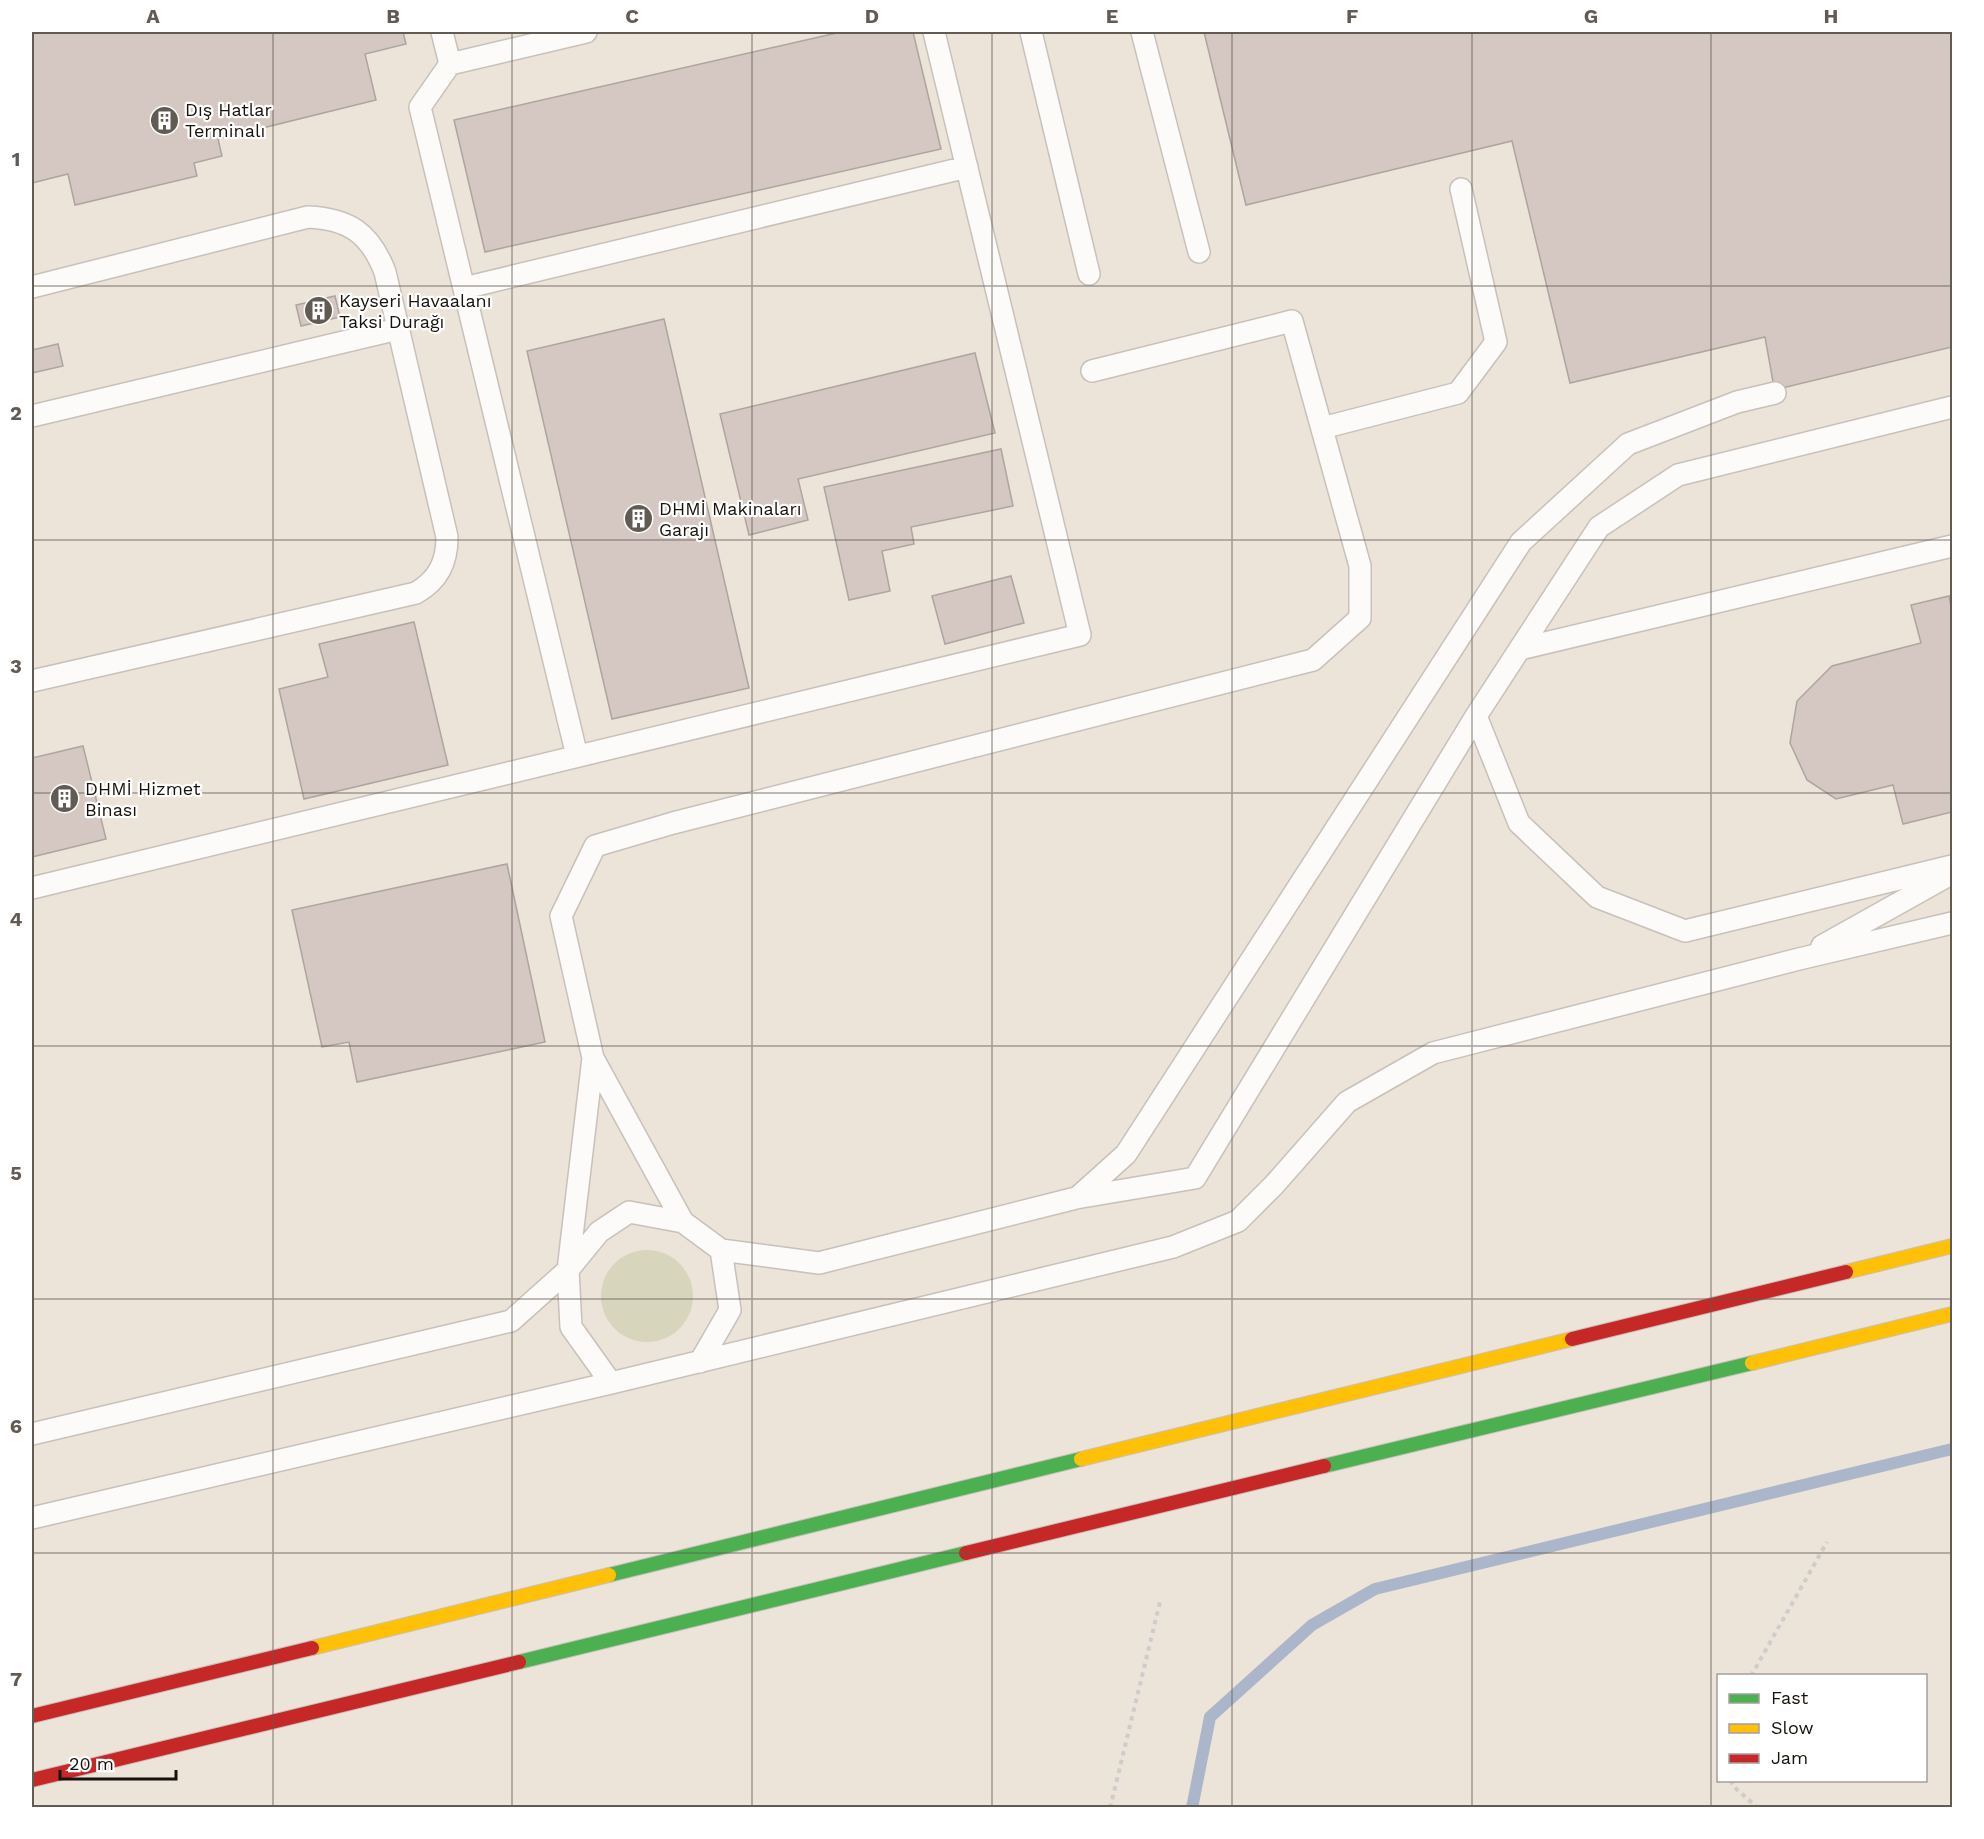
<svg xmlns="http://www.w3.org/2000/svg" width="1984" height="1839" font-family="'Work Sans',sans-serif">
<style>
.green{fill:#d7d5bc}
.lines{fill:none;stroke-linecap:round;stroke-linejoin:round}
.stream{stroke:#acb6ca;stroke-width:12}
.building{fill:#d5c8c2;stroke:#ada59f;stroke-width:1.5}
.lane-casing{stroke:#c8c1ba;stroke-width:24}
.fast-casing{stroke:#c8c1ba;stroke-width:16}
.slow-casing{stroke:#c8c1ba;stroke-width:16}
.jam-casing{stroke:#c8c1ba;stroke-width:16}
.path{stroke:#cfccc9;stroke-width:4;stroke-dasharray:4.5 4.5;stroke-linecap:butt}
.lane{stroke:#fcfbf9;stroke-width:21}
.fast{stroke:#4caf50;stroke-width:14}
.slow{stroke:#ffc107;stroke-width:14}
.jam{stroke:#c62828;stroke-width:14}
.grid{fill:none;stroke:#625b54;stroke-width:1.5;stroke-opacity:0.55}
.labels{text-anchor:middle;stroke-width:4.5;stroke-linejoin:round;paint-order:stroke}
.poi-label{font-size:18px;fill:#18120c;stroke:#fff;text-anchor:start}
.neatline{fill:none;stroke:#625b54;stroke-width:2}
.grid-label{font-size:20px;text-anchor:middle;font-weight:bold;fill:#625b54}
</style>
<rect width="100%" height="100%" fill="#ece3d9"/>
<path class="green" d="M601 1296a46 46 0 1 1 92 0a46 46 0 1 1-92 0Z"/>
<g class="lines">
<path class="stream" d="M 1192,1808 L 1210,1717 L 1312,1625 L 1375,1589 L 1952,1449"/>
</g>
<path class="building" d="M 32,32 L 403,32 L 406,44 L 365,54 L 376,100 L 218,139 L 222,156 L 194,163 L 197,176 L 75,205 L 68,174 L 32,183 Z
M 841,32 L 913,32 L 941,149 L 485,252 L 454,120 Z
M 1204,32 L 1952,32 L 1952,347 L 1778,389 L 1775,393 L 1765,337 L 1570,383 L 1512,141 L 1246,205 Z
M 335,296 L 340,317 L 301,326 L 296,305 Z
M 664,319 L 749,688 L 612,719 L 527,351 Z
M 58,344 L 63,366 L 32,373 L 32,350 Z
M 975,353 L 995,433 L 798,479 L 808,520 L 749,535 L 720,414 Z
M 1001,449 L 1013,506 L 911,527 L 914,544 L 882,551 L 890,591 L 849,600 L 824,487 Z
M 1011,576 L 1024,623 L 945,644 L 932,596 Z
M 1949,596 L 1952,611 L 1952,812 L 1903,824 L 1893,785 L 1836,799 L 1807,780 L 1790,743 L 1797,701 L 1832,666 L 1921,643 L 1911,605 Z
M 414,622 L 448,765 L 304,799 L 279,689 L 328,677 L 319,644 Z
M 83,746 L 106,839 L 32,857 L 32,758 Z
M 507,864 L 545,1042 L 357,1082 L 349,1042 L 322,1047 L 292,910 Z"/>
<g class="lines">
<defs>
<path id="lane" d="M 442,32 L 450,64 L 586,32
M 1031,32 L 1089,274
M 1142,32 L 1199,252
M 450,64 L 420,107 L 577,756
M 32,287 L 308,217 C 349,219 370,233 385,272 L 447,537 C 447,563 438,580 416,593 L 32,681
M 464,288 L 967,167
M 32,416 L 398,329
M 1322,428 L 1458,393 L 1496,342 L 1461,189
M 1520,649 L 1952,546
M 1476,716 L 1519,823 L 1597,897 L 1685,931 L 1952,866
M 32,888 L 1080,635 L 934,32
M 1822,946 L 1949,875
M 1077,1198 L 1126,1154 L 1521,542 L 1628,444 L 1737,402 L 1775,393
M 683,1222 L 593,1058 L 561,916 L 595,846 L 673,823 L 1313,660 L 1360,618 L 1360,566 L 1292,321 L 1092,371
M 721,1250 L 819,1263 L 1076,1198 L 1195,1178 L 1476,716 L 1599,527 L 1678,475 L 1952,407
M 611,1383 L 571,1327 L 568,1270 L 599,1232 L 629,1212 L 683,1222 L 721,1250 L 730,1310 L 700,1362
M 32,1434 L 511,1321 L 568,1270 L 593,1058
M 32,1518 L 611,1383 L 1173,1247 L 1238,1221 L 1274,1185 L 1347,1102 L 1433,1053 L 1799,959 L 1952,923"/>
<path id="fast" d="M 1324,1466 L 1752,1363
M 609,1575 L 1081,1459
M 519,1662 L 966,1553"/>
<path id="slow" d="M 1846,1272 L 1952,1246
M 1752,1363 L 1952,1314
M 1081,1459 L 1572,1339
M 312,1648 L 609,1575"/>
<path id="jam" d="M 1572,1339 L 1846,1272
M 966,1553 L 1324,1466
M 32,1716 L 312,1648
M 32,1780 L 519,1662"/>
</defs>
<use href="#lane" class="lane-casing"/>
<use href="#fast" class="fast-casing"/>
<use href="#slow" class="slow-casing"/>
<use href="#jam" class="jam-casing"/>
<path class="path" d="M 1751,1676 L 1827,1542
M 1731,1780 L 1733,1786 L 1758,1808
M 1110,1808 L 1160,1602"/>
<use href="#lane" class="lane"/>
<use href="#fast" class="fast"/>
<use href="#slow" class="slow"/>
<use href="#jam" class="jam"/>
</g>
<path class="grid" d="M 273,32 L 273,1808M 512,32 L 512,1808M 752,32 L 752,1808M 992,32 L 992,1808M 1232,32 L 1232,1808M 1472,32 L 1472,1808M 1711,32 L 1711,1808M 32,286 L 1952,286M 32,540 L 1952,540M 32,793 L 1952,793M 32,1046 L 1952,1046M 32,1299 L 1952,1299M 32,1553 L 1952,1553"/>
<defs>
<symbol id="building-disc" viewBox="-11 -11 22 22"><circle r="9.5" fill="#625b54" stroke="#fff"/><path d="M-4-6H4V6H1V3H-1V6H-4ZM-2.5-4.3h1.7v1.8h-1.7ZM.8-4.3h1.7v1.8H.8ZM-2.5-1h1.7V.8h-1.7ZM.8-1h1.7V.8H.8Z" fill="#fff"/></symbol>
</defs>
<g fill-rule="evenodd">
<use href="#building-disc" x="148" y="104" width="33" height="33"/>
<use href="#building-disc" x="302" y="294" width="33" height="33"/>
<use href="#building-disc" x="622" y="502" width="33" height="33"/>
<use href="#building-disc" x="48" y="782" width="33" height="33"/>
</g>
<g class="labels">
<g class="poi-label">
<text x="185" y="116">Dış Hatlar<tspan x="185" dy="21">Terminalı</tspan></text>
<text x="339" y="307">Kayseri Havaalanı<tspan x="339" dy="21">Taksi Durağı</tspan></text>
<text x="659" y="515">DHMİ Makinaları<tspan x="659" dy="21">Garajı</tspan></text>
<text x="85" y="795">DHMİ Hizmet<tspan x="85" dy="21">Binası</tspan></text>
</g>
</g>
<rect width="1984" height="1839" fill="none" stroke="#ffffff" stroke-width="66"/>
<rect x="1717" y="1674" width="210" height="108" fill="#ffffff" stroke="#a3a09e" stroke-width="1.5"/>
<rect x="1729" y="1694" width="30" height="9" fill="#4caf50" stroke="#a3a09e" stroke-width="1.5"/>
<text x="1771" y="1704" font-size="18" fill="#18120c">Fast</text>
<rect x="1729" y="1724" width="30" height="9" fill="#ffc107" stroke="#a3a09e" stroke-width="1.5"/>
<text x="1771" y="1734" font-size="18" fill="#18120c">Slow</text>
<rect x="1729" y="1754" width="30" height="9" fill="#c62828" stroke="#a3a09e" stroke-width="1.5"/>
<text x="1771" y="1764" font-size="18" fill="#18120c">Jam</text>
<path d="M60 1770v9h116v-9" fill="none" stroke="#18120c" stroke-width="3"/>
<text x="69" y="1770" font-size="18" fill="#18120c" stroke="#ffffff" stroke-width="4.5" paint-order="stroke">20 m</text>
<rect x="33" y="33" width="1918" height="1773" class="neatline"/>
<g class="grid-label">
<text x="153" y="23">A</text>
<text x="393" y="23">B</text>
<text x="632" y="23">C</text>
<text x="872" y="23">D</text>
<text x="1112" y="23">E</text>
<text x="1352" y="23">F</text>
<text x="1591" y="23">G</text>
<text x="1831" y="23">H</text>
<text x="16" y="166">1</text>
<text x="16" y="420">2</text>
<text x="16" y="673">3</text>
<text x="16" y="926">4</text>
<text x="16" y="1180">5</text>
<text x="16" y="1433">6</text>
<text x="16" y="1686">7</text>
</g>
</svg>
